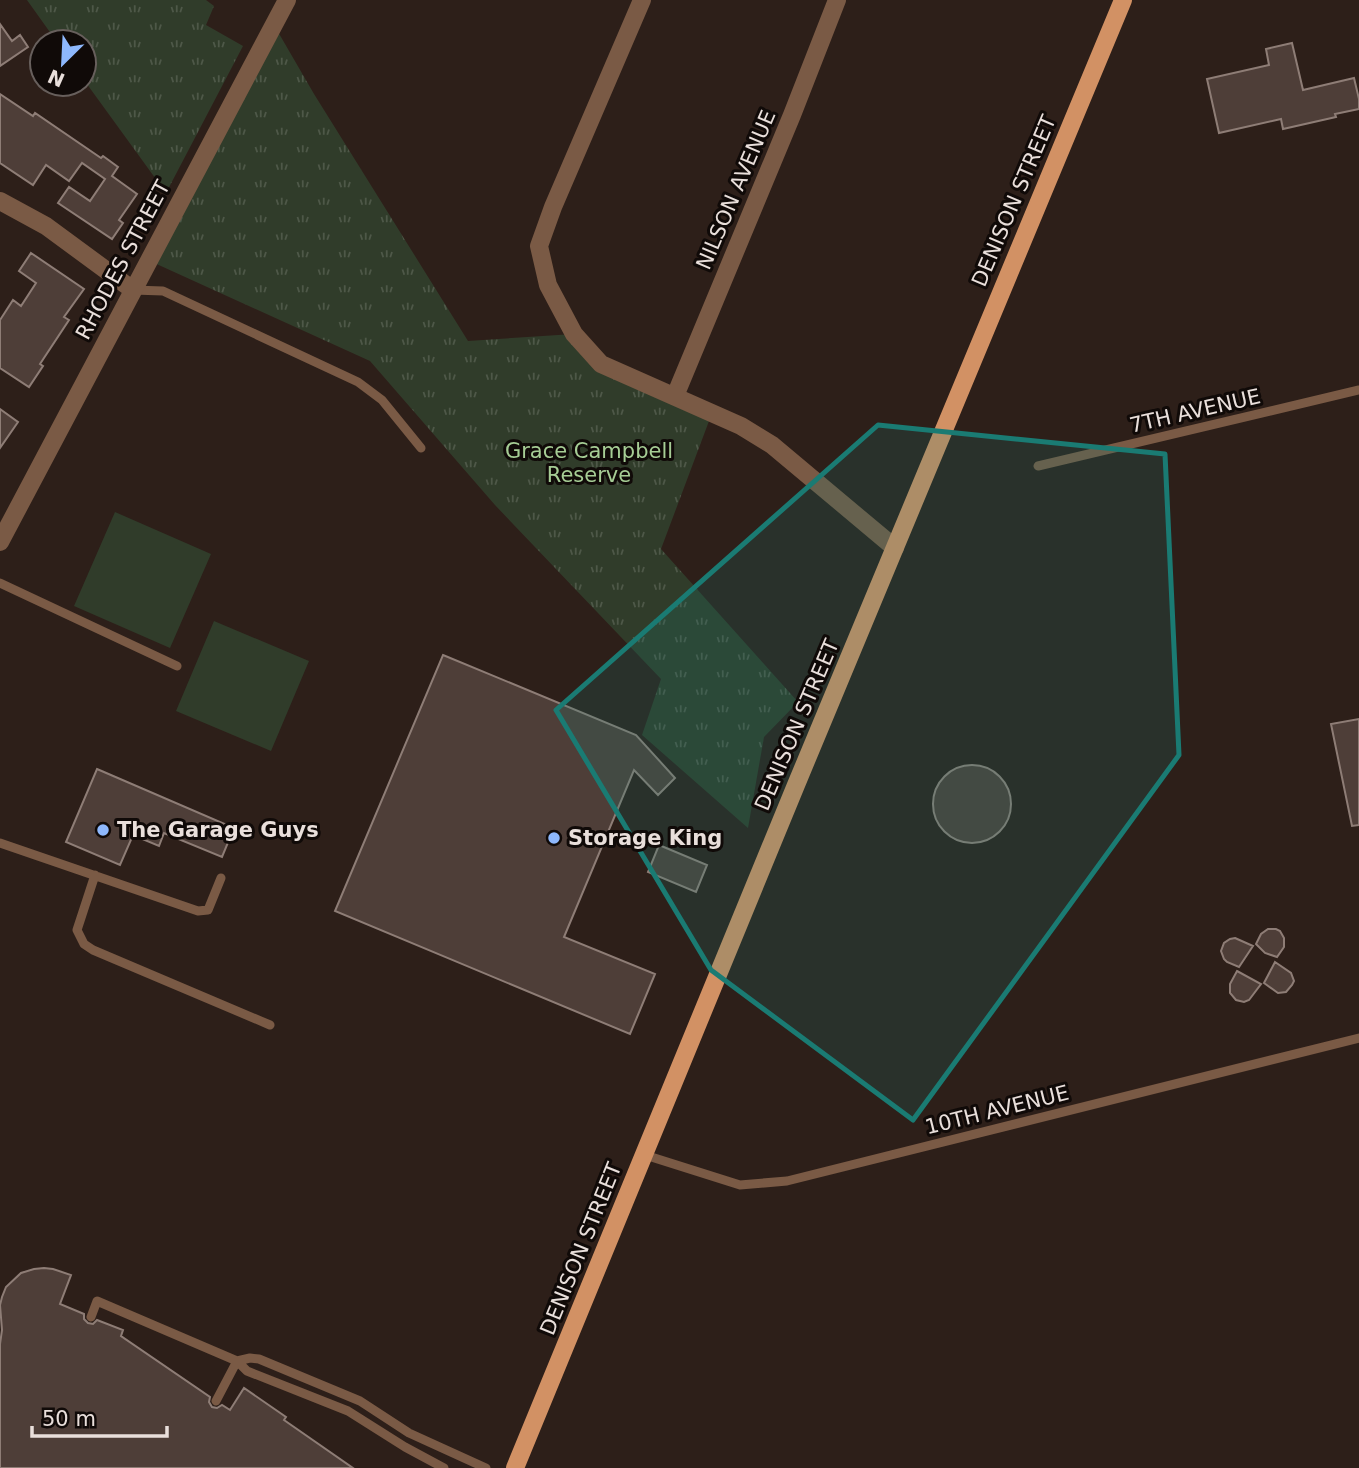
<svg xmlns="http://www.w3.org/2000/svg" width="1359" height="1468" font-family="'DejaVu Sans',sans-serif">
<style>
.green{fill:#303c2a}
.park{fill:url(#park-tufts)}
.building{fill:#4e3e38;stroke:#8e7d76;stroke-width:2}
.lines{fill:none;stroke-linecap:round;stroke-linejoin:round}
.service{stroke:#7a5a45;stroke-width:9}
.minor{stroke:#7a5a45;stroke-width:18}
.primary{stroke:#d29164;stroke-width:18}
.marked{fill:#1a7b73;fill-opacity:0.2;stroke:#1a7b73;stroke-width:5;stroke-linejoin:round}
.poi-dot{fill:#8eb8fd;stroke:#100a08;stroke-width:2.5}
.labels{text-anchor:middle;stroke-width:6;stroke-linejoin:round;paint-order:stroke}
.street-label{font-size:21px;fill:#e9dfdb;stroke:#100a08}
.park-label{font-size:21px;fill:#a6cd95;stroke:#100a08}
.poi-label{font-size:21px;font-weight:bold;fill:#e9dfdb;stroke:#100a08;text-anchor:start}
</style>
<defs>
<pattern id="park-tufts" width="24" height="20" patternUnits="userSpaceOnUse" patternTransform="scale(1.75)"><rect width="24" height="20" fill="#303c2a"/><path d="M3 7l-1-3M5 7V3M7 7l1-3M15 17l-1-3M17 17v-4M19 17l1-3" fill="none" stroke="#4e5848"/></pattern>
</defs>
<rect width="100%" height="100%" fill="#2d1f19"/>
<path class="green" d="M 115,512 L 211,554 L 170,648 L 74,606 Z
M 214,621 L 309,661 L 271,751 L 176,711 Z"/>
<path class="park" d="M 27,0 L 206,0 L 214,6 L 206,25 L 243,46 L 166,193 L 84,80 L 84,42 L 57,42 Z
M 274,25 L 314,94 L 468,341 L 574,334 L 601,364 L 712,413 L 661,549 L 798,702 L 764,737 L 748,828 L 642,735 L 661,679 L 495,505 L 370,361 L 150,261 Z"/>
<path class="building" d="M 0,24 L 12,41 L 20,35 L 28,47 L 0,66 Z
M 1292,43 L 1303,90 L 1354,78 L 1359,99 L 1359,109 L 1335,114 L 1336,117 L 1283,129 L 1281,119 L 1219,133 L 1207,79 L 1269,65 L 1266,49 Z
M 0,94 L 33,116 L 35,113 L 101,158 L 103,156 L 118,167 L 112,176 L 137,194 L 119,220 L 123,223 L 112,239 L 58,203 L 69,187 L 90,201 L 105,179 L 82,163 L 69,181 L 46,165 L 33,185 L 0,163 Z
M 31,253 L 84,289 L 64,317 L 69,320 L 40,364 L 43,366 L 29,387 L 0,368 L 0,320 L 13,300 L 21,306 L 36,283 L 19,271 Z
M 0,409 L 18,422 L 0,448 Z
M 443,655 L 636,735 L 675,778 L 658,795 L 634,770 L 564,937 L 655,974 L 630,1034 L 335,911 Z
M 1359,719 L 1359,825 L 1352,826 L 1331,724 Z
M933 804a39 39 0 1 1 78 0a39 39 0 1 1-78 0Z
M 97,769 L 234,828 L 222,857 L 164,833 L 159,846 L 133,835 L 120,865 L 66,842 Z
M 659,845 L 707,865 L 696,892 L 648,872 Z
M 1268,929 L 1276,929 L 1280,931 L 1284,938 L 1284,947 L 1277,957 L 1265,953 L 1256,944 L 1261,934 Z
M 1235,938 L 1253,946 L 1239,967 L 1227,962 L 1224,959 L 1221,951 L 1224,943 L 1230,939 Z
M 1275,962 L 1291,973 L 1294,981 L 1292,985 L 1286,992 L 1278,993 L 1264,983 Z
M 1237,971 L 1261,984 L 1249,1000 L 1244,1002 L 1236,1000 L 1230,993 L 1230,984 Z
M 44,1268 L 53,1269 L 71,1275 L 60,1304 L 84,1314 L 84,1319 L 88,1323 L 93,1324 L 97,1320 L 123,1330 L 121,1336 L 210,1397 L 209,1402 L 212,1407 L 217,1408 L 222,1405 L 230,1410 L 244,1388 L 286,1417 L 284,1420 L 353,1468 L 0,1468 L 0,1344 L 2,1330 L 0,1305 L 2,1297 L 6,1287 L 21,1273 L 34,1269 Z"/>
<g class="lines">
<path class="service" d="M 133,290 L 163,291 L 358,382 L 382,400 L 421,448
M 1038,466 L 1359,390
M 0,583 L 177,666
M 0,843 L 198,911 L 208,910 L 221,878
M 95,875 L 77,930 L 84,944 L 93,950 L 270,1025
M 645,1155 L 740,1185 L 787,1181 L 1359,1038
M 91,1317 L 97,1301 L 237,1361 L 247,1371 L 348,1411 L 405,1447 L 444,1468
M 216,1401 L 237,1361 L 250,1358 L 259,1359 L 360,1401 L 409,1433 L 486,1468"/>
<path class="minor" d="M 642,0 L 553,207 L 539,246 L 548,285 L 574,334 L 601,364 L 741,426 L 772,445 L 895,548
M 0,201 L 46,226 L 133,290
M 675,396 L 792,115 L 837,0
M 0,542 L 287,0"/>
<path class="primary" d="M 515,1468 L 796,785 L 1123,0"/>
</g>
<path class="marked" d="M 878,425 L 1165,454 L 1179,755 L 913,1120 L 711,970 L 556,710 Z"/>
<g class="poi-dot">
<circle cx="103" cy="830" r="7"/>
<circle cx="554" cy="838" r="7"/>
</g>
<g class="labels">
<g class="street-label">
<text transform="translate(736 190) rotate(-67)" y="7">NILSON AVENUE</text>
<text transform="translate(1014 201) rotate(-67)" y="7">DENISON STREET</text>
<text transform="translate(123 260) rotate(-62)" y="7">RHODES STREET</text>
<text transform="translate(1195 411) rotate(-13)" y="7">7TH AVENUE</text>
<text transform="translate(797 725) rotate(-67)" y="7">DENISON STREET</text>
<text transform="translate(997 1110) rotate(-14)" y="7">10TH AVENUE</text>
<text transform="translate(581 1249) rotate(-68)" y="7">DENISON STREET</text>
</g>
<g class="park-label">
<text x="589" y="458">Grace Campbell<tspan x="589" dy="24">Reserve</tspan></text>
</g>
<g class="poi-label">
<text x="117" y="837">The Garage Guys</text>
<text x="568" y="845">Storage King</text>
</g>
</g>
<g transform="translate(63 63) rotate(204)"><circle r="33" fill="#100a08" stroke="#675f5c" stroke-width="2"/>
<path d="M0-5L12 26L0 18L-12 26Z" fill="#8eb8fd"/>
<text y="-10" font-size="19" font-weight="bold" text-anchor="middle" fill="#e9dfdb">N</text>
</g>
<path d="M32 1426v10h135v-10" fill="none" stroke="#e9dfdb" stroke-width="3.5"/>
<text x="42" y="1426" font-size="21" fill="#e9dfdb" stroke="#100a08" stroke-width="5" paint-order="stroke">50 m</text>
</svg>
